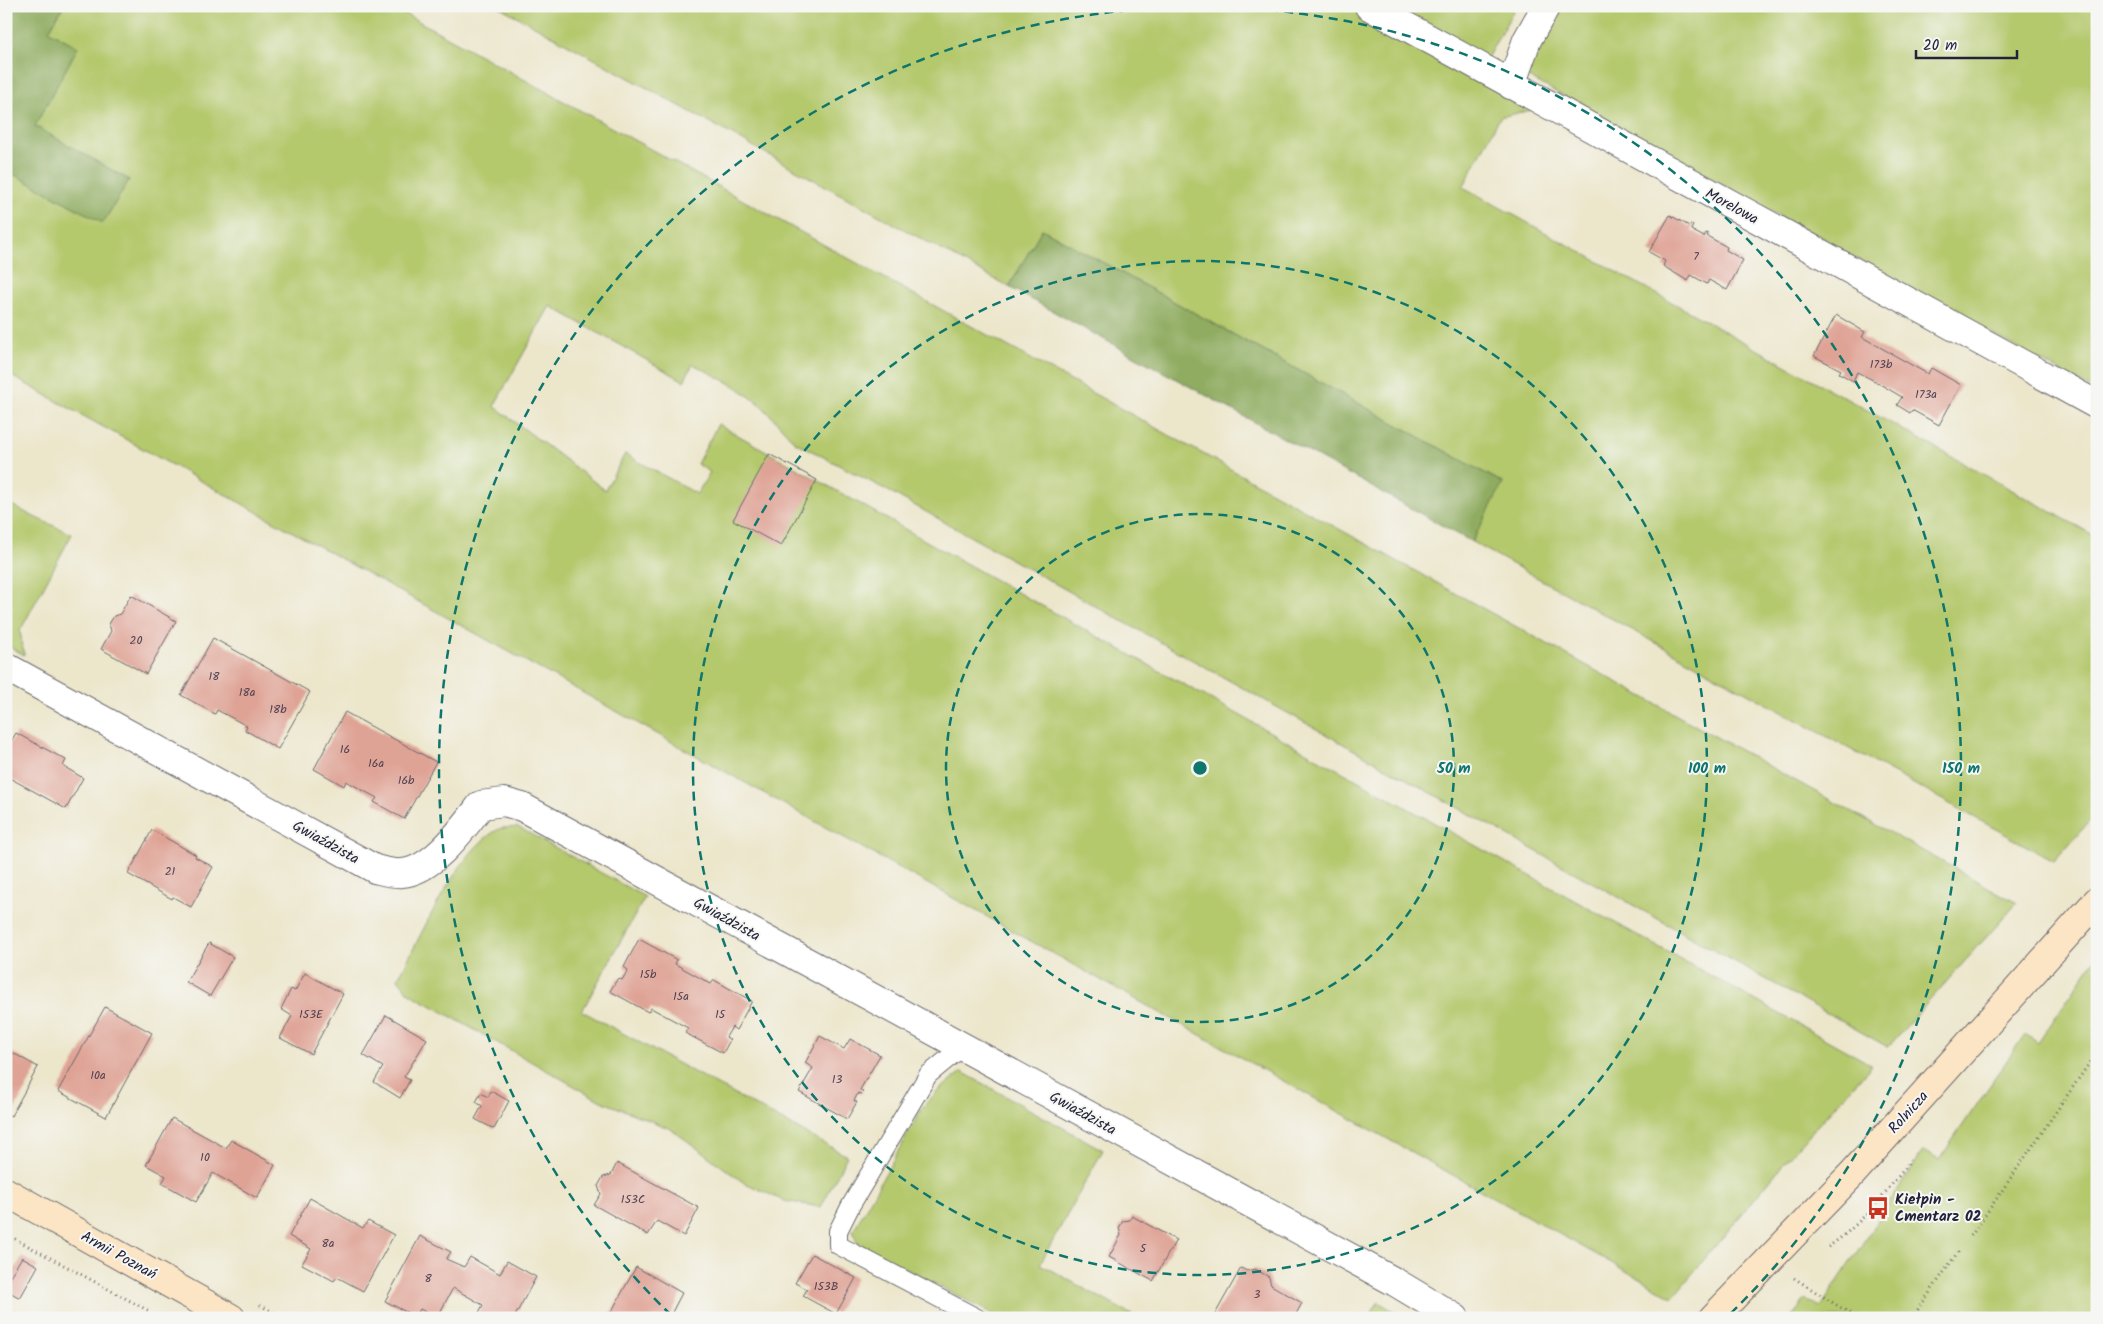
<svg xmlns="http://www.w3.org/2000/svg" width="2103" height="1324" font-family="Kalam,sans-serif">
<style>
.green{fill:#b4c86c;stroke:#6b7554}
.forest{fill:#8fac60;stroke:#58674e}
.building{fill:#dfa395}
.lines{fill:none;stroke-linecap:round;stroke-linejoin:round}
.lane-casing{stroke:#69676d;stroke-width:20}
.street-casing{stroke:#69676d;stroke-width:30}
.secondary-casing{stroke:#69676d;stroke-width:30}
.path{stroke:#69676d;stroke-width:3;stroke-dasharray:1 4;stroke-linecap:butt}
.lane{stroke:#fff;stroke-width:18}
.street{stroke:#fff;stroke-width:28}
.secondary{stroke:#fce5c4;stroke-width:28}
.ring{fill:none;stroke:#0f766e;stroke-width:2.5;stroke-dasharray:9 6}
.labels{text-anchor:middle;stroke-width:4;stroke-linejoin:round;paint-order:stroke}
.number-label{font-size:12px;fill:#514252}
.street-label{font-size:15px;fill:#22223b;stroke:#f6f6f2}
.poi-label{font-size:15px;font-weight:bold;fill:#22223b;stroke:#f6f6f2;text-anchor:start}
.centre{fill:#0f766e;stroke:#f6f6f2;stroke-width:2.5}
.ring-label{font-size:15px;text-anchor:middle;font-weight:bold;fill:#0f766e;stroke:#f6f6f2;stroke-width:4;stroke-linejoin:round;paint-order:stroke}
</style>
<rect width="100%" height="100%" fill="#f6f6f2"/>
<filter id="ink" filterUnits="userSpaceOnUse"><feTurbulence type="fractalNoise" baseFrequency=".02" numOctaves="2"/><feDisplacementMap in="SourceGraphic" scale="10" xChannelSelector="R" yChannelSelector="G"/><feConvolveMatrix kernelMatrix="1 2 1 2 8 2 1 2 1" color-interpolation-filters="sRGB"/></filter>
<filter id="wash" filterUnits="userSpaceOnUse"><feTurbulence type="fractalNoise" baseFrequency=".0096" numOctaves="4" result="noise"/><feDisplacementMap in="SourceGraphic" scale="20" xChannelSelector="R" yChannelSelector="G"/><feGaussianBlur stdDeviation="1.12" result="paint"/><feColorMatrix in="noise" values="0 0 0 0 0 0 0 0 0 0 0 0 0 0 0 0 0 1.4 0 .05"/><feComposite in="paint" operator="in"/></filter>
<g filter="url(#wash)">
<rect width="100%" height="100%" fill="#ece6cb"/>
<path class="green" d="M 63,6 L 391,6 L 2017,903 L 1888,1047 L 894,494 L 795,442 L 761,405 L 735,386 L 693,364 L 684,381 L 550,306 L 494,406 L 605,490 L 625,454 L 697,494 L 710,472 L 697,464 L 718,424 L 1015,591 L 1872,1065 L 1790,1156 L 1673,1297 L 6,373 L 6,170 L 103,223 L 129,180 L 34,126 L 77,47 L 49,31 Z
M 498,6 L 1354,6 L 1536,109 L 1500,117 L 1463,187 L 2097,537 L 2097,813 L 2054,861 L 1472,542 L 1503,483 L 1042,229 L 1009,287 Z
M 1389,6 L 1516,6 L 1486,60 Z
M 1561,6 L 2097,6 L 2097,392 L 1525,75 Z
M 6,502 L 34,517 L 72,534 L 20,631 L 24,655 L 6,645 Z
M 518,827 L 645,897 L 582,1011 L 847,1156 L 821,1207 L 784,1201 L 743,1182 L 671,1129 L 601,1101 L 409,993 L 398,979 C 420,938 458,849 499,829 C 504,827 513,828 518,827 Z
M 2097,956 L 2097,1318 L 1791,1318 L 1805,1300 L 1821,1307 L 1923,1151 L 1939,1160 L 2025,1034 L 2038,1043 Z
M 962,1072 L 1103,1150 L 1040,1264 L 1137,1318 L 1000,1318 L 857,1243 L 853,1231 L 924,1105 L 939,1090 Z
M 1378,1302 L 1406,1318 L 1369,1318 Z"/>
<path class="forest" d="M 6,6 L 63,6 L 49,31 L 78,47 L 35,126 L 129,180 L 103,223 L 6,170 Z
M 1042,229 L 1503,483 L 1472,542 L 1009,287 Z"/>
<g id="blocks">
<path class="building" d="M 1670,215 L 1689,226 L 1691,224 L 1693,225 L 1691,230 L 1704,237 L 1706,233 L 1708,234 L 1707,236 L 1727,247 L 1726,250 L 1743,260 L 1727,290 L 1709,280 L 1707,284 L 1691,275 L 1688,281 L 1663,266 L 1665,261 L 1649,252 Z
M 1836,315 L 1865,332 L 1862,337 L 1917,368 L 1928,374 L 1931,368 L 1961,385 L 1939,425 L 1912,410 L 1910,413 L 1897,405 L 1902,397 L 1871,379 L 1857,372 L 1853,381 L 1839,373 L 1841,370 L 1814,356 Z
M 769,454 L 817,480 L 781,546 L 733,520 Z
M 131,595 L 176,621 L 146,674 L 101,649 L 111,631 L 109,624 L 114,616 L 120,614 Z
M 213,638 L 310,692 L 278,749 L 245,730 L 247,726 L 217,710 L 215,714 L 181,695 Z
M 345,712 L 436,762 L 404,819 L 374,802 L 377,798 L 346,781 L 344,786 L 314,769 Z
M 16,733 L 66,760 L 63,766 L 83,778 L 66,809 L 6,776 L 6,750 Z
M 152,830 L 196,855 L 195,857 L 213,867 L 191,907 L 173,897 L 172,899 L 128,874 Z
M 639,939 L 677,960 L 675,964 L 711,984 L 714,980 L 752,1001 L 736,1030 L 732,1027 L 726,1037 L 730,1040 L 723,1053 L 685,1033 L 688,1028 L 651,1008 L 648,1012 L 610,991 L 618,978 L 622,980 L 628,970 L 624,967 Z
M 209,943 L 233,957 L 210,996 L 186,982 Z
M 305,973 L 343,994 L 311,1054 L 280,1038 L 292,1016 L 281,1009 L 291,989 L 295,991 Z
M 105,1007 L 152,1033 L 106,1117 L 58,1091 Z
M 386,1015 L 427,1039 L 404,1077 L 410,1080 L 400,1098 L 374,1082 L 383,1067 L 363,1055 Z
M 820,1036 L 844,1049 L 850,1039 L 880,1055 L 860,1090 L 863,1092 L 861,1094 L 858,1093 L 854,1101 L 857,1102 L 847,1119 L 799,1092 L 813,1068 L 805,1063 Z
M 6,1049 L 38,1067 L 11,1116 L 6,1113 Z
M 491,1091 L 509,1101 L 494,1129 L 475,1119 L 482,1106 L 476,1102 L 481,1093 L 488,1097 Z
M 172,1118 L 226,1148 L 231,1140 L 275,1165 L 257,1198 L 213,1173 L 196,1202 L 162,1183 L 166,1176 L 146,1165 Z
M 617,1163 L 699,1208 L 684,1236 L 657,1221 L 648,1235 L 594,1205 L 601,1194 L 598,1186 L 603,1177 L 611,1175 Z
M 310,1198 L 363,1228 L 368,1221 L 394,1235 L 363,1291 L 337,1277 L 334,1281 L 302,1264 L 311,1249 L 289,1236 Z
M 1132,1216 L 1176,1240 L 1153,1281 L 1109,1257 L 1121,1235 L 1119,1228 L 1123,1221 L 1130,1220 Z
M 420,1236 L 451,1252 L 446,1259 L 464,1267 L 470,1257 L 500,1274 L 507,1261 L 536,1277 L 514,1318 L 476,1318 L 483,1305 L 453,1288 L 437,1318 L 420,1309 L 416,1317 L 385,1301 Z
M 812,1254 L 856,1278 L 836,1314 L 803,1296 L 807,1289 L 795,1283 Z
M 22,1257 L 38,1266 L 20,1298 L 6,1290 L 6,1283 Z
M 636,1267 L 682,1293 L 669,1318 L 608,1318 Z
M 1241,1268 L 1247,1271 L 1255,1269 L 1269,1277 L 1271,1285 L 1302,1303 L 1294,1318 L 1213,1318 Z"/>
</g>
</g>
<g filter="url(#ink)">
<use href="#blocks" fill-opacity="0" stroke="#69676d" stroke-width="1"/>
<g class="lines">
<defs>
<path id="lane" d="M 962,1047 L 928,1075 L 851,1205 L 838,1231 L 838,1245 L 977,1318"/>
<path id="street" d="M 1369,6 L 2097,405
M 1511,85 L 1527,40 L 1546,6
M 6,667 L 375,869 C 384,871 393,874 402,873 C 433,871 463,828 481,805 L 504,802 L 522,807 L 1395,1282 L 1455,1318"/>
<path id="secondary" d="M 6,1192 L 231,1318
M 1713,1318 L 1852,1174 L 2097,901"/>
</defs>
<use href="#lane" class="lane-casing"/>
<use href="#street" class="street-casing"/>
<use href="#secondary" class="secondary-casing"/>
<path class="path" d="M 6,1234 L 149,1311
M 1971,1236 L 2097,1052
M 1828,1247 C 1862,1224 1881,1197 1907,1166 L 1910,1160
M 1794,1278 L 1857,1318
M 260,1305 L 283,1318
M 1912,1318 L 1960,1249"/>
<use href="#lane" class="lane"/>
<use href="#street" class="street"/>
<use href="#secondary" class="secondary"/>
</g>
</g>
<g class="ring">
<circle cx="1200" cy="768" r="254"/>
<circle cx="1200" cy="768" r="507"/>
<path d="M671 1315A761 761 0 1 1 1729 1315"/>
</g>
<defs>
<symbol id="bus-bare" viewBox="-9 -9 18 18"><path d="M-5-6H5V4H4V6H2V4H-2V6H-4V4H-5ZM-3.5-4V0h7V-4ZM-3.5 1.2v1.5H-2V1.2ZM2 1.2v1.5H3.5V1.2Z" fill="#c8321e" stroke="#f6f6f2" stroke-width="2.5" paint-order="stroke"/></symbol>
</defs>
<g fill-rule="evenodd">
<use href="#bus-bare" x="1862" y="1192" width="32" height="32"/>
</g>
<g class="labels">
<g class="number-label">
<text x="1696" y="260">7</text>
<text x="1881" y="368">173b</text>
<text x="1926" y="398">173a</text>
<text x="136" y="644">20</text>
<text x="214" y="680">18</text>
<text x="247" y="696">18a</text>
<text x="278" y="713">18b</text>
<text x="345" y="753">16</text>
<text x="376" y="767">16a</text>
<text x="406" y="784">16b</text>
<text x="170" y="875">21</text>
<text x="648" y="978">15b</text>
<text x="681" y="1000">15a</text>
<text x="311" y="1018">153E</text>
<text x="720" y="1018">15</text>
<text x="98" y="1079">10a</text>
<text x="837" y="1083">13</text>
<text x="205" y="1161">10</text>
<text x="633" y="1203">153C</text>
<text x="328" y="1247">8a</text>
<text x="1143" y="1252">5</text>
<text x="428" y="1282">8</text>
<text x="826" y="1290">153B</text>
<text x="1257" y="1298">3</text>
</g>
<g class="street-label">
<text transform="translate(1732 206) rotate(29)" y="5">Morelowa</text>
<text transform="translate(326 842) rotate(29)" y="5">Gwiaździsta</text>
<text transform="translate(727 919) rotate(29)" y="5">Gwiaździsta</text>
<text transform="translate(1908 1112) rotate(-48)" y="5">Rolnicza</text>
<text transform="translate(1083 1113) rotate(29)" y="5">Gwiaździsta</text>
<text transform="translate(119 1255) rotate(29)" y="5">Armii Poznań</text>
</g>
<g class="poi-label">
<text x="1895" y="1204">Kiełpin -<tspan x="1895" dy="17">Cmentarz 02</tspan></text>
</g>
</g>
<circle cx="1200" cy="768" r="8" class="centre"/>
<g class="ring-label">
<text x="1454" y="773">50 m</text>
<text x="1707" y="773">100 m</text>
<text x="1961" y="773">150 m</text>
</g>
<rect width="2103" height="1324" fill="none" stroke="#f6f6f2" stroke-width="25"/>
<path d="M1916 50v8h101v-8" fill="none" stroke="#22223b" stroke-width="2.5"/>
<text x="1923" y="50" font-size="15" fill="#22223b" stroke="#f6f6f2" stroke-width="4" paint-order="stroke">20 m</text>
</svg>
